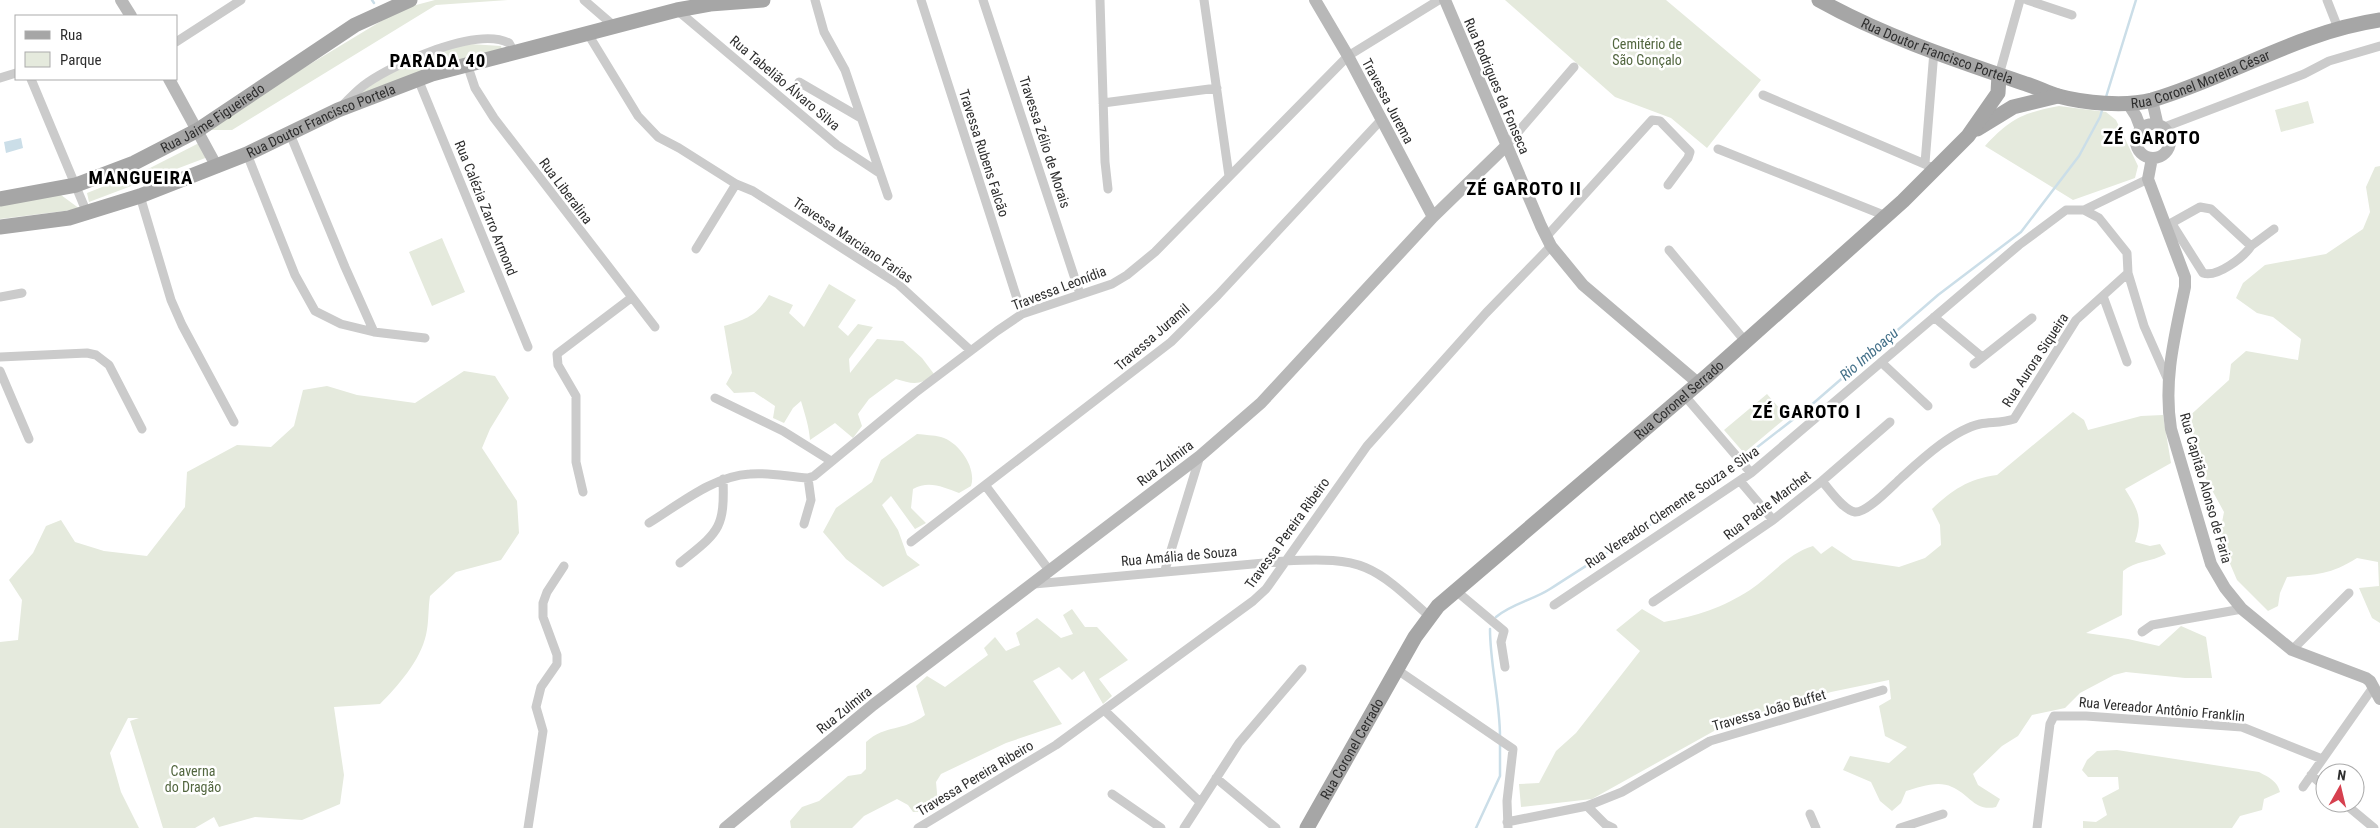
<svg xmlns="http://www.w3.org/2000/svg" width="2380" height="828" font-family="'Roboto Condensed',sans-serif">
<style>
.green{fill:#e5eadd}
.water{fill:#cbdee8}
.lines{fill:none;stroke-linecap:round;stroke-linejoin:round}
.stream{stroke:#cbdee8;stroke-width:2.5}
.street{stroke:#cbcbcb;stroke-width:9}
.secondary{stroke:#b8b8b8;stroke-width:12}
.primary{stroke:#a6a6a6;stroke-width:15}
.labels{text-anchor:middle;stroke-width:5;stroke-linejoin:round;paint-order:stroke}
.park-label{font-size:14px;fill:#52663f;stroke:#fff}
.street-label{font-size:14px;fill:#2e2e2e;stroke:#fff}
.water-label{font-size:15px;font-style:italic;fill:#437089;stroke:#fff}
.district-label{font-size:19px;font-weight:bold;letter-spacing:1px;fill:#000;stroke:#fff}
</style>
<rect width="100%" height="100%" fill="#fff"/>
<path class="green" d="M 435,0 L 508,0 L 436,5 L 232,130 L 208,130 L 302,69 L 401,9 Z
M 1505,0 L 1666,0 L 1761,80 L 1707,148 L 1671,118 L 1615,97 Z
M 470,44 L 501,46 L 502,49 L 353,101 C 383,69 428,53 470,44 Z
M 2308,101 L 2314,123 L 2281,132 L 2275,110 Z
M 2059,106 L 2106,112 L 2116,120 L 2138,166 L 2135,178 L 2073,200 L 1985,146 C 2010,119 2022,113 2059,106 Z
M 201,142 L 208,157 L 89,202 L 87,193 L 150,168 Z
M 2380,166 L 2380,623 L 2372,618 L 2359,588 L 2379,586 L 2378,562 L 2357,558 C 2330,575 2318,574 2287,577 L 2280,593 L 2278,606 L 2268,611 L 2237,580 L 2219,538 L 2224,512 L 2195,459 L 2185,420 L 2229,380 L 2231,364 L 2246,351 L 2298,360 L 2301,339 L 2273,317 L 2257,313 L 2236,298 L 2243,283 L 2265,265 L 2326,254 L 2363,229 L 2370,212 L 2366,187 L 2375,167 Z
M 61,195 L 80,209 L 0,219 L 0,201 Z
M 442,238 L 465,292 L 432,306 L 409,252 Z
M 829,284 L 856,300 L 838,327 L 848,336 L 858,324 L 873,327 L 849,359 L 850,373 L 877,339 L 903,341 L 922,358 L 934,374 C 921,386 912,384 896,379 L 869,399 L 858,414 L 862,426 L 853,438 L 835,423 L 810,440 C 809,426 805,415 801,401 L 793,408 L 784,423 L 773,418 L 775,406 L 754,392 L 734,393 L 726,384 L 732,373 L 724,326 C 747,319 756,316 769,295 L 793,305 L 789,313 L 804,327 Z
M 464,371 L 495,376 L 509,398 L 490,429 L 482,448 L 517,501 L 519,533 L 501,560 L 456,572 L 430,596 C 428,608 429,623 426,635 C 420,661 398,686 380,704 L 334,707 L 344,775 L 340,804 L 302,820 L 255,817 L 219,827 L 214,817 L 195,828 L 163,828 L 130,721 L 139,718 L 128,718 L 110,753 L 121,792 L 139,828 L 0,828 L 0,642 L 18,640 L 22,600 L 9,580 L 33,553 L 46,526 L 61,520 L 75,542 L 104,551 L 147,556 L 185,507 L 187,472 L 237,445 L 271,447 L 294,426 L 303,390 L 327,386 L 357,395 L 415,403 Z
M 1767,394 L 1787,417 L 1744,453 L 1724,430 Z
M 2073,412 L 2084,420 L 2088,430 L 2141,416 L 2163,415 L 2171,463 L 2125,489 C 2138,510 2143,518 2135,542 L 2150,546 L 2160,544 L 2166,554 C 2151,562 2135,561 2123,571 L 2122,615 L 2086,633 L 2128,639 L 2159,646 L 2181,626 L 2206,637 L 2212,678 L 2185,678 L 2126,672 L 2114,675 L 2080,693 L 2065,708 L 2032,715 L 2018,736 L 2002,746 L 1973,774 L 1978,785 L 2000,799 L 1996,807 C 1975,812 1969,794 1952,787 C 1938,780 1920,787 1906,791 L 1901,803 L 1892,811 L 1880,801 L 1871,782 L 1843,770 L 1850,756 L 1889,763 L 1907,747 L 1885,736 L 1879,706 L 1891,699 L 1889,680 L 1831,692 L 1723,726 L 1592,799 L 1521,807 L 1519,784 L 1539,783 L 1556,751 L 1576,733 L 1640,651 L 1616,630 L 1642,609 L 1664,622 C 1697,616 1722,608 1750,590 C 1772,575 1787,554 1813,546 L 1821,554 L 1832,546 L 1853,560 L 1899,567 L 1925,558 L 1941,545 L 1940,525 L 1932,509 C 1952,490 1968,479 1997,475 Z
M 917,434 C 925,435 933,435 941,437 C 959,442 977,468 971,486 L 959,493 C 943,487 929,480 913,489 L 911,508 L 926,523 L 915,529 L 891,496 L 882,505 L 898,530 L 907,555 L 920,565 L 883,587 L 846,559 L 823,532 L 836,508 L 872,482 L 881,460 Z
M 1072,609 L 1085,627 L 1097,627 L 1128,660 L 1099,679 L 1112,696 L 1103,704 L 1084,671 L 1072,680 L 1059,667 L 1033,681 L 1062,724 L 1006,743 L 941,774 L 936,782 L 938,804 L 931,812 L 913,812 L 908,805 L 897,799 L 864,816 L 852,828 L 791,828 L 790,821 L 802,807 L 819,801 L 848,776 L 861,774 L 866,769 L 866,742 C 886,724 903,732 925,715 L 916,686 L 927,676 L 945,687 L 988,655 L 984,648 L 995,637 L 1006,651 L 1020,645 L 1016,633 L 1037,618 L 1061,638 L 1073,634 L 1063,615 Z
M 2117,750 L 2259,772 C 2270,778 2277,781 2280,792 L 2264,799 L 2262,810 L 2240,816 L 2232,828 L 2083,828 L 2083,821 L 2096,822 L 2107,815 L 2102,798 L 2119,789 L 2118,777 L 2088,777 L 2082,770 L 2087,760 L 2097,751 Z"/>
<path class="water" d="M 21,138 L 23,148 L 6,153 L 4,142 Z"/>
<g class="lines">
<path class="stream" d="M 372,0 L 374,3
M 2106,97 L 2136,0
M 1742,459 L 1809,407 L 1938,295 L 2021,232 L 2079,156 L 2100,117 L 2103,107
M 1496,617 C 1511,604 1533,600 1550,589 C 1613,548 1679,509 1738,462
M 1490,629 C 1490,665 1500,700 1500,737
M 1476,828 L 1500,776 L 1500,742"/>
<path class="street" d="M 584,0 L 614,26
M 815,0 L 824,32 L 845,70 L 888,196
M 921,0 L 1022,314
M 983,0 L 1080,294
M 1100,0 L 1105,162 L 1108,189
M 1204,0 L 1229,176
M 2027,0 L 2072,15
M 2327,0 L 2338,28
M 677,10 L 837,145 L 878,172
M 588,34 L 638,116 L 658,137 L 679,148 L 736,184 L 753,191 L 898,284 L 970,350
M 176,42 L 241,0
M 467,64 L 475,88 L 494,118 L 655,327
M 1999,75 L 2020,0
M 0,78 L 16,73
M 31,79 L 87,213
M 418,79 L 528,347
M 799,82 L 861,118
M 1763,95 L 1934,168
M 1103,103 L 1217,88
M 344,104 C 351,97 358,89 367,83 C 394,64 477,26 509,43 L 514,52
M 2162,128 L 2304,74 L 2329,61 L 2380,46
M 290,134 L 345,267 L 374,332
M 1506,146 L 1574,67
M 1718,149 L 1886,216
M 247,154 L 295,275 L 315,311 L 341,324 L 374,332 L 425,338
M 1925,163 L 1934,51
M 140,196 L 171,300 L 182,325 L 234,422
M 2172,224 L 2203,273 C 2217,278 2244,257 2251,246
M 2166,226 L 2200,207 L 2211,209 L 2251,246 L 2274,229
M 1546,237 L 1652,120 L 1660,121 L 1690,152 L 1688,158 L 1668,185
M 696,249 L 736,184
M 1669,250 L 1745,341
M 2128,273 L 2144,326 L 2167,378
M 2103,296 L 2127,362
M 0,297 L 22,293
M 1934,317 L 1982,357
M 0,357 L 87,353 L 96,355 L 109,365 L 142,429
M 1881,362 L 1928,406
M 1974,364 L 2032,318
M 0,371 L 29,439
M 1684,395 L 1751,473
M 715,398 L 783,431 L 831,461
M 1740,481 L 1773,520
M 1822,481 C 1830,490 1843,510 1855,512 C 1867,513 1892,486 1901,478 C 1921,460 1953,430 1980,424 C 1992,422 2002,423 2014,419 L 2076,320 L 2128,273 L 2127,253 L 2099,218 L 2084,210
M 985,485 L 1049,570
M 583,492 L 576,462 L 576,396 L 558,365 L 557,354 L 631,298
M 649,523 C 680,504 713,476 750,474 C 770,472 788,477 808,478 L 814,476 L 915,393 L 997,331 L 1022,314 L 1112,284 L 1127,275 L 1155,252 L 1348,56 L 1439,0
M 804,524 L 811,500 L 808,478
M 911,542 L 1171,342 L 1218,295 L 1382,119
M 680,563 C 718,532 725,530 723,479
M 1165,570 L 1200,456
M 1034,584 L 1285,561 C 1364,557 1372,564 1429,616
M 1455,590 L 1504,631 L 1501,642 L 1505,667
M 1653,602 L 1773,520 L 1822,481 L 1890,422
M 1554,605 L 1751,473 L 2019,245 L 2066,210 L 2084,210 L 2148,179
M 2142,632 L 2152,625 L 2242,609
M 2292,650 L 2349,593
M 1396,669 L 1513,749 L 1507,801 L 1508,828
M 1104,710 L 1200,802
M 2311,775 L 2325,787
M 1216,778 L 1276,828
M 2303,787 L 2374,686
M 1112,794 L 1161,828
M 2344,803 L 2374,828
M 1587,806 L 1605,824 L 1613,828
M 1810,814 L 1816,828
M 1507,822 L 1587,806 L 1622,792 L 1710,741 L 1883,690
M 528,828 L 543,731 L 536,707 L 541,687 L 557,664 L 557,655 L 543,617 L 543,603 L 547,592 L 564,566
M 918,828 L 1056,745 L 1253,601 L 1266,589 L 1367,446 L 1486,313 L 1551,246
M 1184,828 L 1239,743 L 1302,669
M 1900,828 L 1943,814
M 2037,828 L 2050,724 L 2054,716 L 2086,716 L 2242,727 L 2322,759"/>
<path class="secondary" d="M 121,0 L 131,16
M 1315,0 L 1348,56 L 1433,217
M 1445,0 L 1541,226 L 1551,246 L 1583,285 L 1698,383
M 169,79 L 217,167
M 2152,100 L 2158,126
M 2129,105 L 2136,116 L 2141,129
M2136 141a17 17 0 1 1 34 0a17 17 0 1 1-34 0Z
M 2152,158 L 2148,179 L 2185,277 L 2185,287 C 2175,335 2163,380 2171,429 L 2211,564 L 2225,588 L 2242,609 L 2292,650 L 2366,678 L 2370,681 L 2380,699
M 725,828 L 873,705 L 1200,456 L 1261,403 L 1433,217 L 1506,146"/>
<g class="primary">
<path id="s1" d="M 1819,0 C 1883,36 1956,60 2026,84 C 2037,87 2047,93 2058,96 C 2084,103 2125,107 2152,100 C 2230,77 2298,32 2380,20"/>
<path d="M 1977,129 L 2013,107 L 2058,96"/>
<path id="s2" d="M 0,199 L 76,185 L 134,163 L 198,130 L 355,25 L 410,0"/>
<path id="s3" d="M 0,227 L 69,218 L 140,196 L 247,154 L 338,110 L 432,74 L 677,10 L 710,4 L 763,0"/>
<path id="s4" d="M 1307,828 L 1415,637 L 1438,606 L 1707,376 L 1903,201 L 1968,136 L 1998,93 L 1999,75"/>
</g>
</g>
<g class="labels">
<g class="park-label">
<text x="1647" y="49">Cemitério de<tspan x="1647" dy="16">São Gonçalo</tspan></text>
<text x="193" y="776">Caverna<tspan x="193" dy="16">do Dragão</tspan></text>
</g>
<g class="street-label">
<text dy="5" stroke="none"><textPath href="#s1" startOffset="129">Rua Doutor Francisco Portela</textPath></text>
<text dy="5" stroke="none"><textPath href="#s1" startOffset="405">Rua Coronel Moreira César</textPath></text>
<text transform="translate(785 83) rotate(40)" y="5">Rua Tabelião Álvaro Silva</text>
<text transform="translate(1497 86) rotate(67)" y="5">Rua Rodrigues da Fonseca</text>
<text transform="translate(1388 101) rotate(62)" y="5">Travessa Jurema</text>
<text dy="5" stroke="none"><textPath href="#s2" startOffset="230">Rua Jaime Figueiredo</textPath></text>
<text dy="5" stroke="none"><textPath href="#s3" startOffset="340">Rua Doutor Francisco Portela</textPath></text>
<text transform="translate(1045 142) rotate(72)" y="5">Travessa Zélio de Morais</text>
<text transform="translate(984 153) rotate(72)" y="5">Travessa Rubens Falcão</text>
<text transform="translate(566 191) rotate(53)" y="5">Rua Liberalina</text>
<text transform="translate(486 208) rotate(68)" y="5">Rua Calézia Zarro Armond</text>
<text transform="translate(853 240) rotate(34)" y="5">Travessa Marciano Farias</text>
<text transform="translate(1059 288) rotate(-21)" y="5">Travessa Leonídia</text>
<text transform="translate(1152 337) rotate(-41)" y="5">Travessa Juramil</text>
<text transform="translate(2035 360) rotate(-57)" y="5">Rua Aurora Siqueira</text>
<text dy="5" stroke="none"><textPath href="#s4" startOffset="575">Rua Coronel Serrado</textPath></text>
<text transform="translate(1165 463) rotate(-37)" y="5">Rua Zulmira</text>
<text transform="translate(2206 488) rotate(74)" y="5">Rua Capitão Alonso de Faria</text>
<text transform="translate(1767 505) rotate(-37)" y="5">Rua Padre Marchet</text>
<text transform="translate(1672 507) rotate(-34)" y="5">Rua Vereador Clemente Souza e Silva</text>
<text transform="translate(1287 533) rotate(-54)" y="5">Travessa Pereira Ribeiro</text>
<text transform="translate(1179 556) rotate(-5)" y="5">Rua Amália de Souza</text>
<text transform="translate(2162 709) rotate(5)" y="5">Rua Vereador Antônio Franklin</text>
<text transform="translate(844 710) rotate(-39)" y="5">Rua Zulmira</text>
<text transform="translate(1769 710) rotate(-16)" y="5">Travessa João Buffet</text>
<text dy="5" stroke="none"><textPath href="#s4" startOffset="91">Rua Coronel Cerrado</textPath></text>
<text transform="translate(975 778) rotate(-31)" y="5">Travessa Pereira Ribeiro</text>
</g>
<g class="water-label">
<text transform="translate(1869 354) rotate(-41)" y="5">Rio Imboaçu</text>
</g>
<g class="district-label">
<text x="438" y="67">PARADA 40</text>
<text x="2152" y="144">ZÉ GAROTO</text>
<text x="141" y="184">MANGUEIRA</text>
<text x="1524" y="195">ZÉ GAROTO II</text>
<text x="1807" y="418">ZÉ GAROTO I</text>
</g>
</g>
<rect x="15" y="15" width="162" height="65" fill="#ffffff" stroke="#ababab"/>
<rect x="25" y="31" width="25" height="8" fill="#a6a6a6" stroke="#ababab"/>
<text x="60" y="40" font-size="15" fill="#2e2e2e">Rua</text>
<rect x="25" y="52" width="25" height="15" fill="#e5eadd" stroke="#ababab"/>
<text x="60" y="65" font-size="15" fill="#2e2e2e">Parque</text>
<g transform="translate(2340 788) rotate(8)"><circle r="24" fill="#ffffff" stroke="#ababab"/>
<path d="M0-4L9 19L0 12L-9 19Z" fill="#d6404f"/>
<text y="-8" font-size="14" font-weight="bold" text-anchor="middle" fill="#2e2e2e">N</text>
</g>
</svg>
